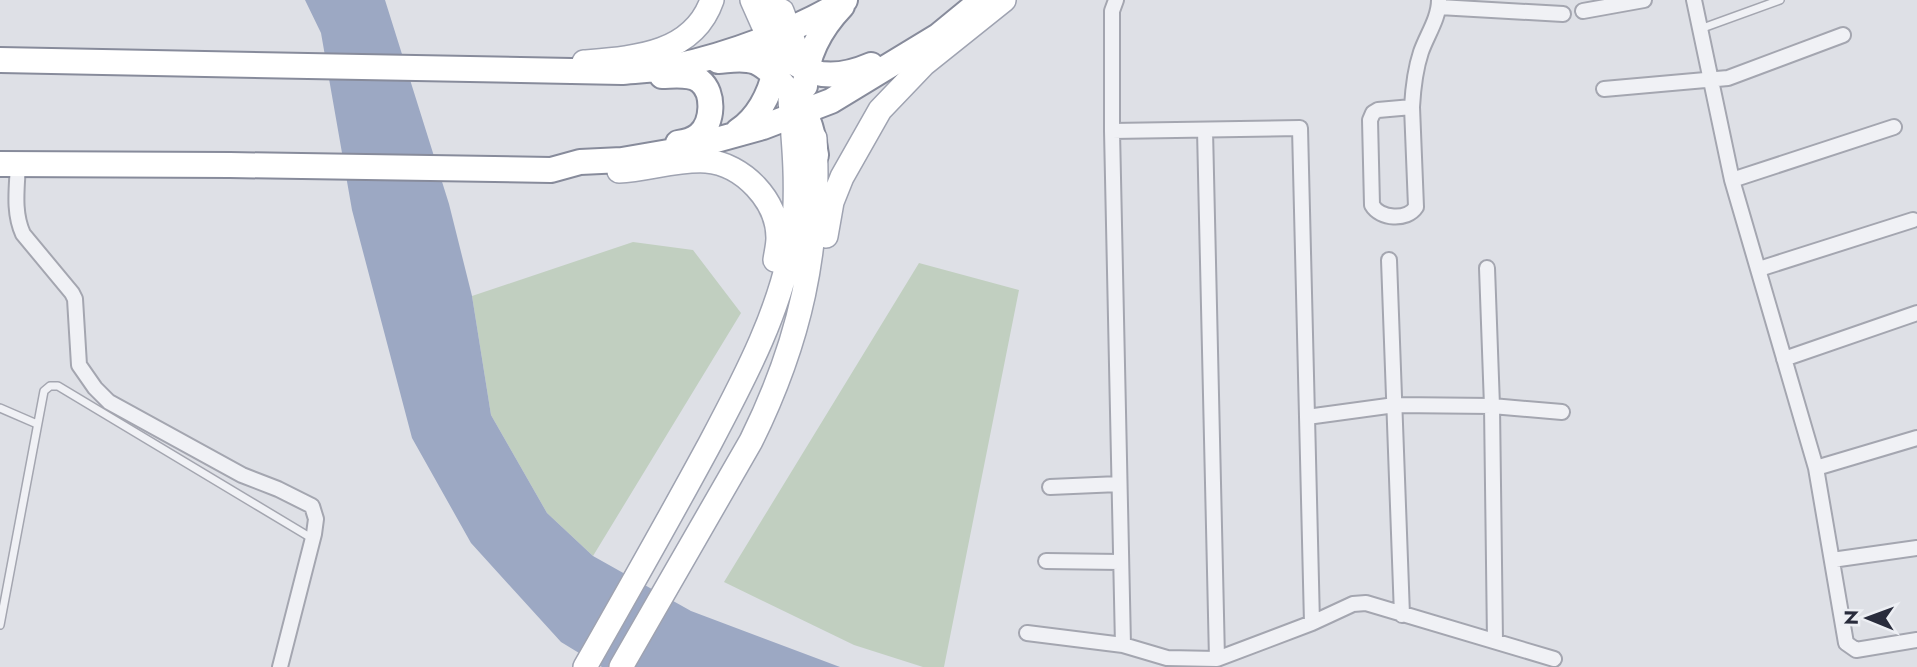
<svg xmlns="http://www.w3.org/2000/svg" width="1917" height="667" font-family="Jost,sans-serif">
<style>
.green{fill:#c1cfc0}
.water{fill:#9ca8c3}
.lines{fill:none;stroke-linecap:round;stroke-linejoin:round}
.service-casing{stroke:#a4a6b0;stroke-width:10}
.minor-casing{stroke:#a4a6b0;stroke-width:18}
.primary-casing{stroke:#9fa3b1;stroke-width:26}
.trunk-casing{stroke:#878b9b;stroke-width:28}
.service{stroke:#f0f1f5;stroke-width:7}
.minor{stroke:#f0f1f5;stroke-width:14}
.primary{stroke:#fff;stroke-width:23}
.trunk{stroke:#fff;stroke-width:24}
</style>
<rect width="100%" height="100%" fill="#dee0e6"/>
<path class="green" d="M 633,242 L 693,250 L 741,313 L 593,556 L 547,513 L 491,415 L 472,296 Z
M 919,263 L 1019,290 L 944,667 L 923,667 L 854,645 L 724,582 Z"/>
<path class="water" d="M 305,0 L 385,0 L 449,204 L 472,296 L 491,415 L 547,513 L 593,556 L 691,611 L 840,667 L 602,667 L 561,642 L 471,543 L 412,438 L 352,210 L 321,33 Z"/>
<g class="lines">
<defs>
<path id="service" d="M 1700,29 L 1780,0
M 0,408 L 37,424
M 0,625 L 44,391 L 50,386 L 58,386 L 313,539"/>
<path id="minor" d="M 1116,0 L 1112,11 L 1112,131 L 1123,645
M 1694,0 L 1732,180 L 1816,468 L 1917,438
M 1439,7 L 1563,14
M 1583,11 L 1644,0
M 1604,89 L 1728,78 L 1843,35
M 1412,107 L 1416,207 C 1407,221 1380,219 1372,205 L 1370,120 L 1373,113 L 1378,110 L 1412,107 C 1413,89 1415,70 1421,52 C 1427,35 1439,18 1439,0
M 1205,130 L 1217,659
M 1112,131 L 1300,128 L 1312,623
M 18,164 C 17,188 13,212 23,234 L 72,293 L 75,299 L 79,365 L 95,388 L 109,402 L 242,475 L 278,489 L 312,506 L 316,519 L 314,534 L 280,667
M 1732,180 L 1894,127
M 1389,260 L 1402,615
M 1487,268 L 1492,406 L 1495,641
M 1759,269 L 1913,220
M 1784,359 L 1917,313
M 1307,417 L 1395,405 L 1492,406 L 1562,412
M 1816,468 L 1846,643 L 1856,650 L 1917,640
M 1050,487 L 1119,484
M 1832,560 L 1917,548
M 1046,561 L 1120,562
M 1027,633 L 1123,645 L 1167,658 L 1217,659 L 1312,623 L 1353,604 L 1366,603 L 1554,659"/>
<path id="primary" d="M 752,0 L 776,54
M 782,11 L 807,77
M 584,62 C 633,58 693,55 712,0
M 619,171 C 647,170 677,159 706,161 C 743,164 778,201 778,238 C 778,245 776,253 775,260
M 826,236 L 832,202 L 842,177 L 880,110 L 924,64 L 1004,0
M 585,667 C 626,595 667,523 707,449 C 741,385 784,306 793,233 C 798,189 794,144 790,100
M 621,667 L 751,441 C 800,342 821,249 815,138"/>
<path id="trunk" d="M 769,36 C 796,75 827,84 871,65
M 0,60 L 622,72 C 640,70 658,70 676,66 C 724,56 804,28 845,0
M 718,61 C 731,60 744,57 756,62 C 772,69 804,106 809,123 C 813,133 814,144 816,155
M 662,76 C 673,76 690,73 700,81 C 715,93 713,123 699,135 C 693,140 685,142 678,143
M 805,86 C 806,56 821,28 842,6
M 738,131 C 776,106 788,40 769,0
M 0,164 L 230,165 L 551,170 L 580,162 L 622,160 L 680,150 L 763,127 L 831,101 L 938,36 L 982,0"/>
</defs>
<use href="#service" class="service-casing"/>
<use href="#minor" class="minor-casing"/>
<use href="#primary" class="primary-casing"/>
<use href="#trunk" class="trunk-casing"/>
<use href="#service" class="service"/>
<use href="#minor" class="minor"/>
<use href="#primary" class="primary"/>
<use href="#trunk" class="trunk"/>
</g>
<g transform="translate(1868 618) rotate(271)" stroke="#edeff4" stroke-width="5" paint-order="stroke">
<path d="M0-5L12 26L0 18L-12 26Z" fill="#292c3c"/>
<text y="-10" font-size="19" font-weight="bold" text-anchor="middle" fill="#292c3c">N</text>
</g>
</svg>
